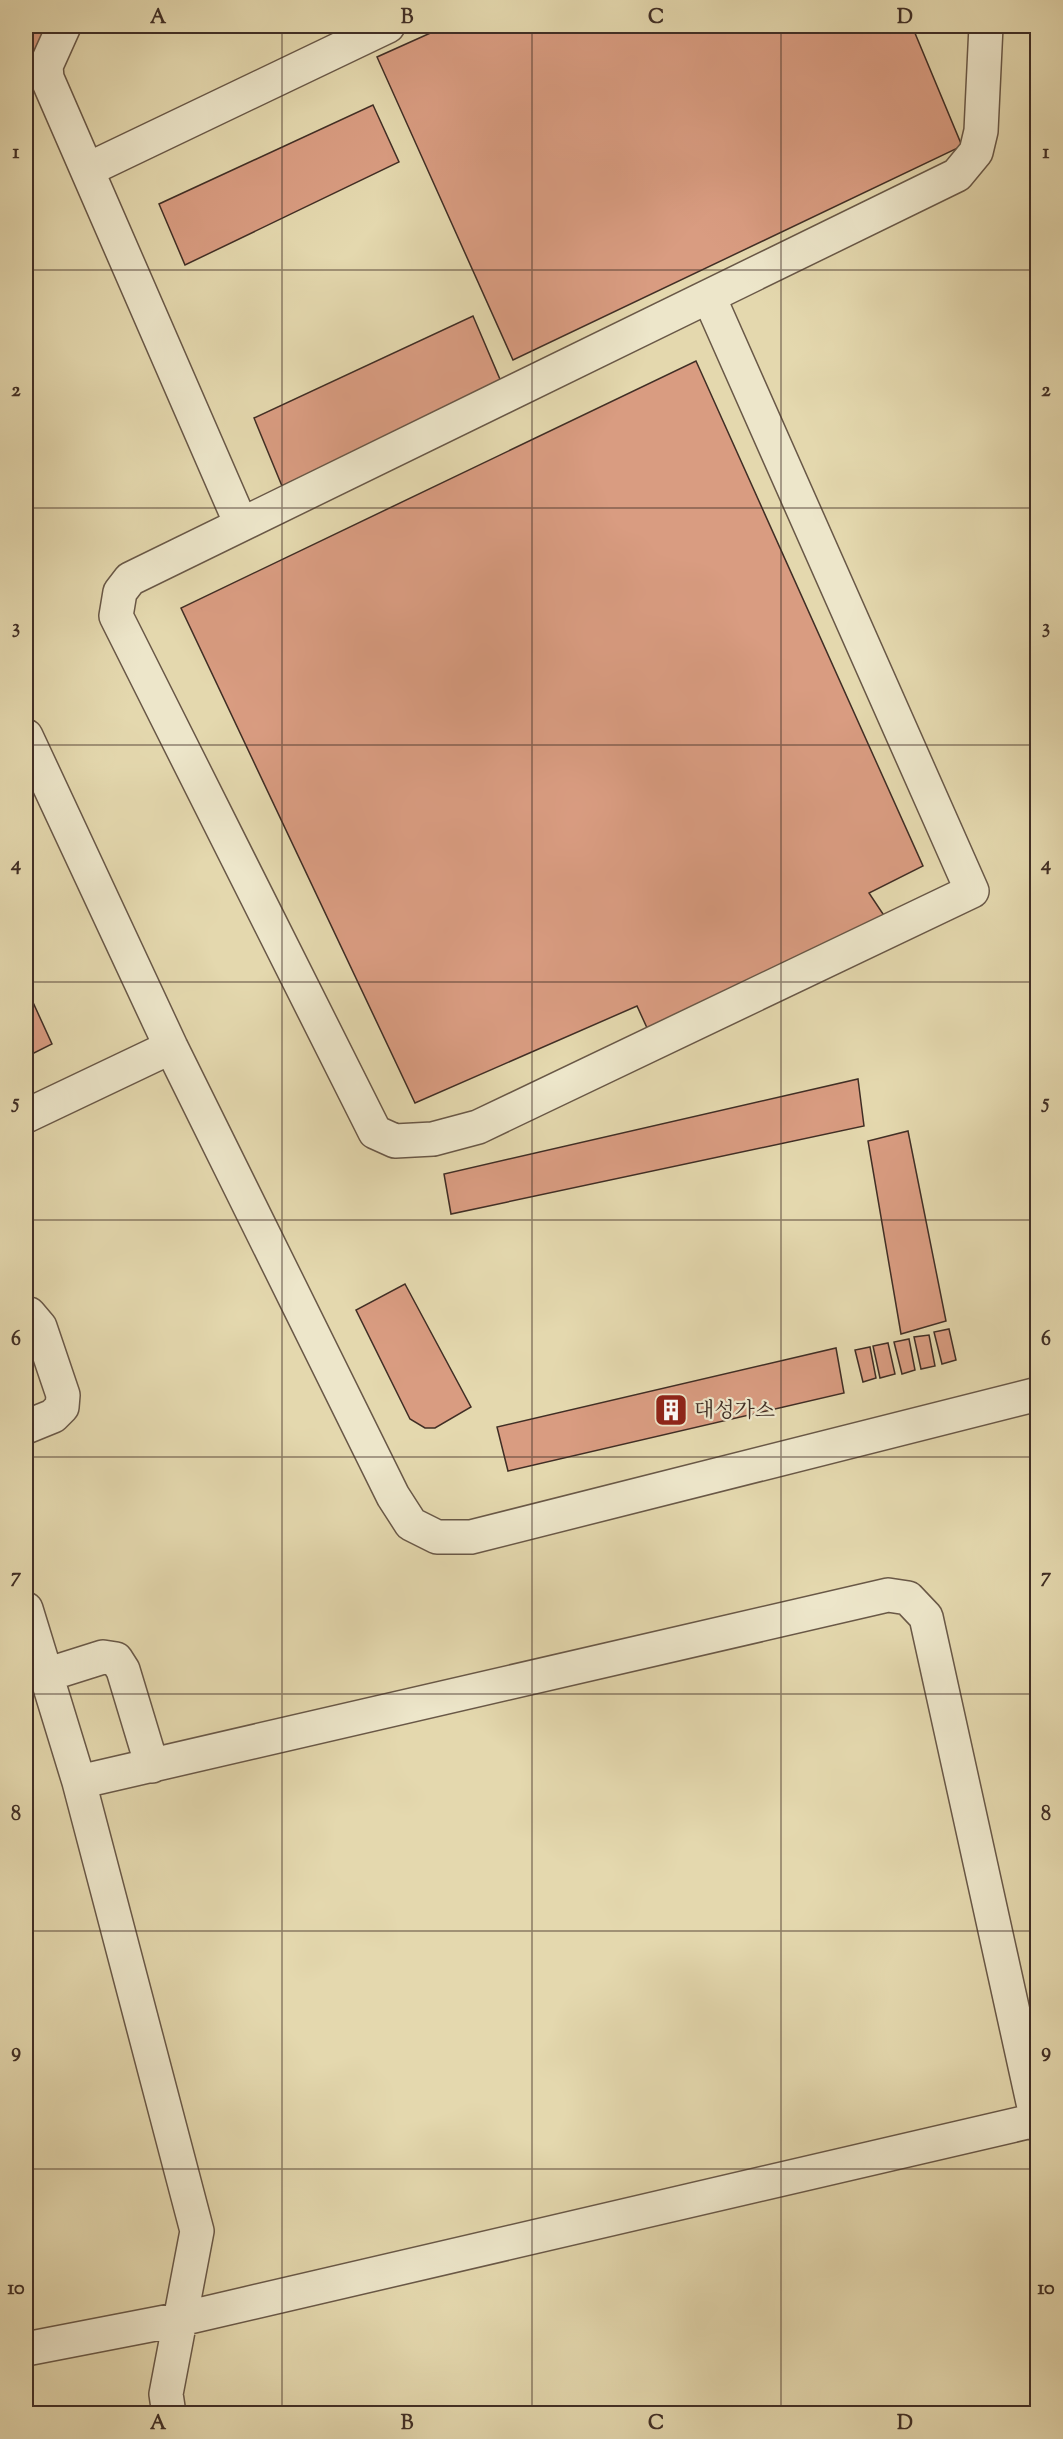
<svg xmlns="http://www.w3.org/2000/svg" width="1063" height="2439" font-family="'Sorts Mill Goudy','Noto Serif KR',serif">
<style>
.building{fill:#d99c81;stroke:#402e25;stroke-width:1.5}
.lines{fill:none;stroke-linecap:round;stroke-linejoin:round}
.minor-casing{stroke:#695847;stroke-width:36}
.minor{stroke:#ede6ca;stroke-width:33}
.grid{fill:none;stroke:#402e25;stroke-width:1.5;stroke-opacity:0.55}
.labels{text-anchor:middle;stroke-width:4.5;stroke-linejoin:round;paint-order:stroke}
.poi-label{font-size:21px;fill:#402e25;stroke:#ede6ca;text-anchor:start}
.neatline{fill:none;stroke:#402e25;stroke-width:2}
.grid-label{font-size:20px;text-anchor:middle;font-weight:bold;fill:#402e25}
</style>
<rect width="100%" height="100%" fill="#e4d8ae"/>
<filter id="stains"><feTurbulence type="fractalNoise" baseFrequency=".00333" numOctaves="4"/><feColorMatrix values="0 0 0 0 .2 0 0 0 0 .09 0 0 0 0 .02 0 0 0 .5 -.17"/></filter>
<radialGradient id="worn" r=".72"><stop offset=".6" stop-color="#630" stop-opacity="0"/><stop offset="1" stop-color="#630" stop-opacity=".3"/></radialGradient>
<path class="building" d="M 26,26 L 40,26 L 50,50 L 26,62 Z
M 446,26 L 912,26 L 962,146 L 513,360 L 377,57 Z
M 373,105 L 399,162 L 185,265 L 159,204 Z
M 473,316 L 502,384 L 282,486 L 254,418 Z
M 696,361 L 923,866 L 869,893 L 885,917 L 648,1030 L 637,1006 L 415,1103 L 181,608 Z
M 26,987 L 52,1044 L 26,1057 Z
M 858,1079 L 864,1126 L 451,1214 L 444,1174 Z
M 908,1131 L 946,1321 L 901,1334 L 868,1141 Z
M 405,1284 L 471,1407 L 435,1428 L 425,1428 L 410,1419 L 356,1310 Z
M 949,1329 L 956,1360 L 942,1364 L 934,1332 Z
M 929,1335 L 935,1366 L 921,1369 L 914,1337 Z
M 909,1339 L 915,1370 L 902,1374 L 894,1342 Z
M 888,1343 L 895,1374 L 880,1378 L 873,1346 Z
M 870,1347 L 876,1378 L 863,1382 L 855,1350 Z
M 836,1348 L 844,1393 L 508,1471 L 497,1427 Z"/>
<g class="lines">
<defs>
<path id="minor" d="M 64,26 L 46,66 L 47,78 L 241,524
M 87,170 L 388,26
M 709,297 L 972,891 L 478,1127 L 433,1139 L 395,1141 L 375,1132 L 116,616 L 120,592 L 130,579 L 957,175 L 976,152 L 981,131 L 986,26
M 26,736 L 171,1047 L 393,1496 L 411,1524 L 437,1537 L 471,1537 L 1038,1394
M 26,1116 L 171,1047
M 26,1314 L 29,1314 L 40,1327 L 63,1395 L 62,1407 L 53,1416 L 26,1427
M 26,1609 L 79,1782
M 46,1675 L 103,1657 L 116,1659 L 123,1670 L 152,1766
M 26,2349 L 181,2319 L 1036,2120
M 169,2414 L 166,2394 L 197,2231 L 79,1782 L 888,1595 L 908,1598 L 926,1617 L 1038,2125"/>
</defs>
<use href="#minor" class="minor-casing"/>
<use href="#minor" class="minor"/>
</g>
<path class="grid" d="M 282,26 L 282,2414M 532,26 L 532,2414M 781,26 L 781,2414M 26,270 L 1038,270M 26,508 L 1038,508M 26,745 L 1038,745M 26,982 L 1038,982M 26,1220 L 1038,1220M 26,1457 L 1038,1457M 26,1694 L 1038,1694M 26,1931 L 1038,1931M 26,2169 L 1038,2169"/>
<defs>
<symbol id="building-square" viewBox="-11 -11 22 22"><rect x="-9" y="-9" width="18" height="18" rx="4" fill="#8f2418" stroke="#ede6ca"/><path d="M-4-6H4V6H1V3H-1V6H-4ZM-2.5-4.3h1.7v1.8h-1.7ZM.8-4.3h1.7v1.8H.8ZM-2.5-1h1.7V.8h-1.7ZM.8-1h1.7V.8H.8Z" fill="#fff"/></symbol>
</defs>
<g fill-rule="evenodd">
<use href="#building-square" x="652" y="1391" width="38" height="38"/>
</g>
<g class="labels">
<g class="poi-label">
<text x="694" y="1417">대성가스</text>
</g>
</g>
<rect width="1063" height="2439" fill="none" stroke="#e4d8ae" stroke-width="66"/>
<rect x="33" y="33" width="997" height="2373" class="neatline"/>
<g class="grid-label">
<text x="158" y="23">A</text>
<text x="407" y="23">B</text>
<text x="656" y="23">C</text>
<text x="905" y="23">D</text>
<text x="16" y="158">1</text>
<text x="1046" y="158">1</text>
<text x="16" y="396">2</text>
<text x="1046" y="396">2</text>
<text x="16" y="633">3</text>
<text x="1046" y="633">3</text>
<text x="16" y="870">4</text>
<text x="1046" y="870">4</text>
<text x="16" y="1108">5</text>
<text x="1046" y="1108">5</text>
<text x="16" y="1345">6</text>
<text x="1046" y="1345">6</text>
<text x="16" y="1582">7</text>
<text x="1046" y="1582">7</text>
<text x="16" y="1820">8</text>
<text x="1046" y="1820">8</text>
<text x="16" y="2057">9</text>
<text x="1046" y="2057">9</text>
<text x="16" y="2294">10</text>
<text x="1046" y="2294">10</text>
<text x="158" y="2429">A</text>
<text x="407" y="2429">B</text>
<text x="656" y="2429">C</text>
<text x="905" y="2429">D</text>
</g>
<rect width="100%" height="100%" filter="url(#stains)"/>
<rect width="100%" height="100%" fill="url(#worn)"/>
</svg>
